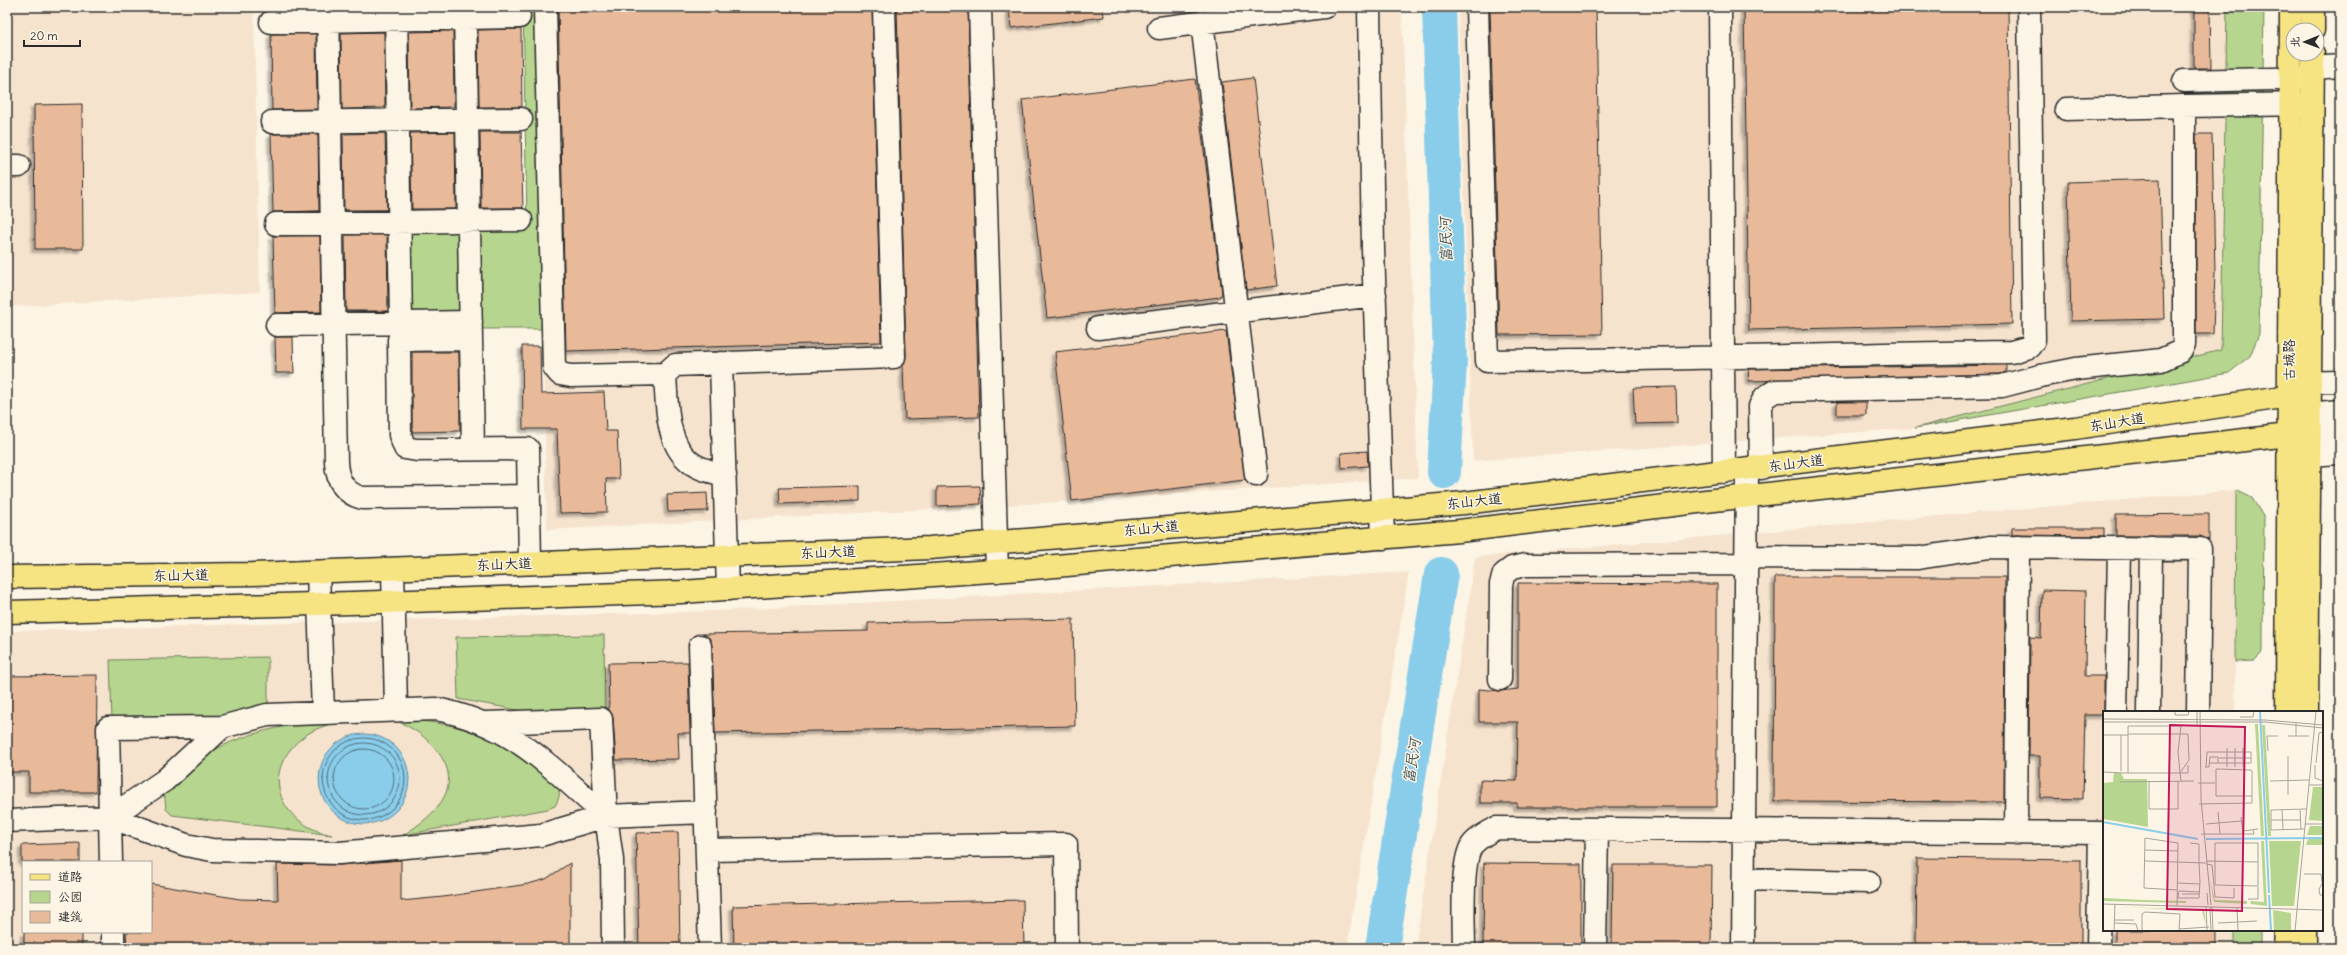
<svg xmlns="http://www.w3.org/2000/svg" width="2347" height="955" font-family="Delius,'LXGW WenKai TC',sans-serif">
<style>
.built{fill:#f6e3ce;fill-rule:evenodd}
.green{fill:#b6d58e;stroke:#70805c}
.water{fill:#8acdeb;stroke:#648c9e}
.lines{fill:none;stroke-linecap:round;stroke-linejoin:round}
.shore{stroke:#516c78;stroke-width:1}
.river{stroke:#8acdeb;stroke-width:34}
.building{fill:#e9ba9a;stroke:#2b2b2b;filter:url(#shadow)}
.minor-casing{stroke:#2b2b2b;stroke-width:25}
.major-casing{stroke:#2b2b2b;stroke-width:25}
.minor{stroke:#fcf5e5;stroke-width:22}
.major{stroke:#f6e381;stroke-width:22}
.labels{text-anchor:middle;stroke-width:3;stroke-linejoin:round;paint-order:stroke}
.street-label{font-size:14px;fill:#2b2b2b;stroke:#fcf5e5}
.water-label{font-size:15px;font-style:italic;fill:#43545b;stroke:#fcf5e5}
.inset-river{fill:none;stroke:#8acdeb;stroke-width:2}
.inset-road{fill:none;stroke:#a8a49b;stroke-width:1}
.view{fill:#c2185b;fill-opacity:0.15;stroke:#c2185b;stroke-width:2}
.inset-edge{fill:none;stroke:#2b2b2b;stroke-width:2}
</style>
<defs>
<filter id="shadow"><feDropShadow dx="-3.5" dy="3.5" stdDeviation="1" flood-color="#0004"/></filter>
</defs>
<rect width="100%" height="100%" fill="#fcf5e5"/>
<filter id="ink" filterUnits="userSpaceOnUse"><feTurbulence type="fractalNoise" baseFrequency=".025" numOctaves="2"/><feDisplacementMap in="SourceGraphic" scale="8" xChannelSelector="R" yChannelSelector="G"/><feConvolveMatrix kernelMatrix="1 2 1 2 8 2 1 2 1" color-interpolation-filters="sRGB"/></filter>
<g filter="url(#ink)">
<path class="built" d="M 7,7 L 254,7 L 260,292 L 7,307 Z
M 535,7 L 1402,7 L 1418,478 L 1045,503 L 547,530 Z
M 1458,7 L 2227,7 L 2221,350 L 1915,428 L 1473,461 Z
M 2236,490 L 2235,712 L 2104,712 L 2104,930 L 2234,930 L 2234,948 L 1415,948 L 1475,557 Z
M 1409,572 L 1347,948 L 7,948 L 7,631 L 715,611 ZM 23,862 L 151,862 L 151,932 L 23,932 Z"/>
<path class="green" d="M 523,7 L 535,7 L 542,329 L 477,329 L 480,230 L 527,226 Z
M 2227,7 L 2264,7 L 2259,334 L 2250,356 L 2229,373 L 1915,428 L 2221,350 Z
M 412,230 L 457,232 L 459,235 L 459,312 L 418,317 L 410,311 L 409,234 Z
M 2236,490 L 2252,498 L 2264,518 L 2263,635 L 2263,652 L 2254,661 L 2235,662 Z
M 604,635 L 605,713 L 545,715 L 458,699 L 456,637 Z
M 268,657 L 268,708 L 222,720 L 112,722 L 110,660 Z
M 350,719 C 335,723 319,726 306,735 C 257,770 278,824 332,835 L 172,815 L 166,809 L 164,791 C 177,779 191,765 206,755 C 247,729 302,722 350,719 Z
M 393,720 C 466,720 502,740 558,785 C 561,793 559,799 555,806 L 548,809 L 403,835 C 439,813 468,783 432,745 C 421,733 408,725 393,720 Z
M 2234,930 L 2260,930 L 2260,948 L 2234,948 Z"/>
<path class="water" d="M319 779a45 45 0 1 1 90 0a45 45 0 1 1-90 0Z"/>
<g class="lines">
<path class="shore" d="M323 779a41 41 0 1 1 82 0a41 41 0 1 1-82 0Z
M328 779a36 36 0 1 1 72 0a36 36 0 1 1-72 0Z
M334 779a30 30 0 1 1 60 0a30 30 0 1 1-60 0Z"/>
<path class="river" d="M 1439,7 L 1450,361 L 1444,472
M 1382,948 L 1441,574"/>
</g>
<path class="building" d="M 270,7 L 316,7 L 316,9 L 270,10 Z
M 558,7 L 872,7 L 881,342 L 566,351 Z
M 897,7 L 968,7 L 979,417 L 905,419 L 903,365 L 906,357 Z
M 1009,7 L 1103,7 L 1104,17 L 1011,28 Z
M 1490,7 L 1596,7 L 1602,334 L 1499,335 Z
M 1744,7 L 2008,7 L 2012,324 L 1749,330 Z
M 2194,7 L 2210,7 L 2211,68 L 2194,68 Z
M 521,29 L 522,107 L 479,107 L 478,30 Z
M 453,31 L 454,107 L 410,108 L 409,32 Z
M 384,32 L 385,108 L 342,109 L 341,33 Z
M 271,34 L 316,34 L 317,109 L 272,110 Z
M 1253,78 L 1277,286 L 1246,290 L 1222,82 Z
M 1195,79 L 1222,293 L 1220,297 L 1047,318 L 1022,100 Z
M 82,104 L 83,249 L 35,249 L 34,105 Z
M 455,132 L 456,209 L 412,209 L 410,133 Z
M 521,132 L 523,208 L 481,208 L 480,132 Z
M 385,133 L 387,210 L 344,210 L 343,134 Z
M 271,134 L 318,134 L 319,211 L 273,212 Z
M 2196,134 L 2212,134 L 2215,271 L 2213,334 L 2196,334 Z
M 2160,179 L 2164,319 L 2071,321 L 2068,182 Z
M 345,235 L 387,235 L 388,311 L 346,311 Z
M 273,236 L 320,236 L 321,312 L 275,313 Z
M 1226,331 L 1245,480 L 1072,501 L 1055,352 Z
M 275,337 L 293,337 L 294,373 L 276,373 Z
M 522,346 L 540,346 L 541,394 L 604,392 L 606,431 L 617,431 L 619,479 L 606,479 L 607,512 L 560,513 L 557,429 L 523,429 Z
M 412,352 L 459,352 L 460,431 L 412,432 Z
M 2006,365 L 2006,372 L 2000,374 L 1749,381 L 1748,369 Z
M 1676,387 L 1677,423 L 1635,424 L 1633,388 Z
M 1837,402 L 1866,402 L 1866,415 L 1837,415 Z
M 1367,451 L 1368,466 L 1342,468 L 1341,453 Z
M 860,486 L 860,501 L 780,504 L 779,488 Z
M 980,486 L 981,504 L 937,506 L 937,487 Z
M 707,493 L 708,511 L 668,512 L 667,495 Z
M 2209,514 L 2209,540 L 2200,536 L 2116,536 L 2116,515 Z
M 2012,528 L 2104,528 L 2104,536 L 2012,535 Z
M 1775,577 L 2005,577 L 2004,802 L 1774,801 Z
M 1518,583 L 1717,584 L 1717,807 L 1517,807 L 1517,803 L 1480,803 L 1480,780 L 1517,781 L 1518,722 L 1479,722 L 1479,689 L 1500,691 L 1518,689 Z
M 2042,590 L 2086,591 L 2085,676 L 2104,676 L 2104,715 L 2085,715 L 2083,799 L 2040,798 L 2040,756 L 2029,756 L 2030,637 L 2041,638 Z
M 1073,619 L 1075,726 L 715,733 L 712,646 L 710,639 L 702,634 L 868,631 L 868,623 Z
M 688,662 L 690,733 L 678,733 L 679,759 L 616,760 L 613,718 L 609,710 L 608,663 Z
M 97,675 L 96,792 L 29,792 L 29,772 L 7,772 L 7,676 Z
M 678,832 L 680,948 L 639,948 L 636,833 Z
M 80,843 L 80,862 L 22,862 L 22,845 Z
M 1917,858 L 2081,860 L 2081,948 L 1916,948 Z
M 401,860 L 401,901 L 443,897 L 528,884 L 546,879 L 570,863 L 570,948 L 127,948 L 126,932 L 151,932 L 151,884 L 240,899 L 278,900 L 277,864 L 340,865 Z
M 1484,863 L 1581,864 L 1581,948 L 1483,948 Z
M 1613,865 L 1712,865 L 1711,948 L 1612,948 Z
M 1023,900 L 1024,948 L 734,948 L 733,906 Z
M 2115,930 L 2216,930 L 2216,948 L 2115,948 Z
M 24,932 L 82,932 L 82,948 L 24,948 Z"/>
<g class="lines">
<defs>
<path id="minor" d="M 328,7 L 336,462 C 337,480 344,493 362,498 L 529,496
M 396,7 L 401,323
M 465,7 L 473,449
M 545,7 L 554,367 L 560,374 L 571,376 L 665,374 L 675,365 L 894,357 L 884,7
M 980,7 L 997,571
M 1369,7 L 1373,249 L 1383,538
M 1477,7 L 1487,361 C 1662,360 1836,354 2011,352 L 2029,347 L 2034,340 L 2029,7
M 1720,7 L 1724,472
M 271,22 L 519,17
M 1202,22 L 1256,475
M 1159,28 L 1324,7
M 2313,68 L 2340,66
M 2184,81 L 2309,78
M 2184,106 L 2309,104
M 272,122 L 521,119
M 7,166 L 19,166
M 276,224 L 521,220
M 277,325 L 471,322
M 1098,328 L 1375,295
M 471,339 L 399,340 L 400,435 L 405,448 L 417,450 L 528,449 L 530,563
M 721,363 L 728,589
M 665,374 C 667,402 665,442 690,462 C 700,470 713,472 725,475
M 2291,382 L 2340,381
M 2296,402 L 2309,414 L 2340,411
M 2292,435 L 2340,432
M 2291,456 L 2340,453
M 1761,468 L 1760,406 L 1765,397 L 1775,391 L 2002,386 L 2040,376 L 2076,369 L 2161,360 L 2181,351 L 2184,344 L 2184,106 L 2066,109
M 1746,557 L 1918,558 L 1990,547 L 2200,549 L 2198,712
M 393,569 L 396,710
M 318,572 L 323,713
M 700,646 L 710,948
M 1500,679 L 1501,584 L 1504,574 L 1512,568 L 1525,565 L 1747,564
M 2116,712 L 2119,548
M 2149,712 L 2151,548
M 486,723 L 601,719 L 606,816
M 110,817 L 165,780 L 222,727
M 7,821 L 110,817 L 186,845 L 212,850 L 339,853 L 541,835 L 606,816 L 612,860 L 613,948
M 2016,833 L 2018,547
M 707,850 L 1066,844 L 1067,948
M 111,862 L 108,728 L 222,727 L 267,715 L 436,709 C 513,724 549,766 606,816 L 706,812
M 1744,879 L 1869,882
M 113,932 L 113,948
M 1464,948 C 1464,927 1460,859 1473,844 C 1479,837 1488,833 1496,828 L 2104,833
M 1595,948 L 1597,829
M 1743,948 L 1747,469
M 2098,948 L 2100,833"/>
<path id="major" d="M 2313,30 L 2313,7
M 7,577 L 253,574 L 930,548 L 1464,503 L 2075,428 L 2289,396
M 7,612 L 352,603 L 681,592 L 1021,569 L 1459,531 L 1714,500 L 2289,435
M 2287,712 L 2291,7
M 2307,712 L 2313,54
M 2285,948 L 2286,930
M 2305,948 L 2305,930"/>
</defs>
<use href="#minor" class="minor-casing"/>
<use href="#major" class="major-casing"/>
<use href="#minor" class="minor"/>
<use href="#major" class="major"/>
</g>
</g>
<g class="labels">
<g class="street-label">
<text transform="translate(2289 360) rotate(-90)" y="5">古城路</text>
<text transform="translate(2117 422) rotate(-9)" y="5">东山大道</text>
<text transform="translate(1796 463) rotate(-7)" y="5">东山大道</text>
<text transform="translate(1474 501) rotate(-6)" y="5">东山大道</text>
<text transform="translate(1151 528) rotate(-5)" y="5">东山大道</text>
<text transform="translate(828 552) rotate(-2)" y="5">东山大道</text>
<text transform="translate(504 564) rotate(-2)" y="5">东山大道</text>
<text transform="translate(181 575) rotate(-1)" y="5">东山大道</text>
</g>
<g class="water-label">
<text transform="translate(1446 240) rotate(-92)" y="5">富民河</text>
<text transform="translate(1412 761) rotate(-81)" y="5">富民河</text>
</g>
</g>
<g transform="translate(2103 711)">
<rect width="220" height="220" fill="#fcf5e5"/>
<path d="M 152,13 L 155,13 L 161,125 L 158,125 ZM 159,14 L 162,14 L 168,125 L 165,125 ZM 11,62 L 18,62 L 21,68 L 44,68 L 45,116 L 0,108 L 0,72 L 10,71 ZM 210,76 L 220,76 L 220,110 L 206,109 ZM 207,115 L 220,115 L 220,124 L 204,124 ZM 205,128 L 220,128 L 220,134 L 203,134 ZM 158,130 L 161,130 L 164,195 L 148,193 L 147,190 L 161,191 ZM 166,130 L 198,130 L 191,195 L 169,195 ZM 106,165 L 112,189 L 144,190 L 144,193 L 111,191 ZM 0,187 L 40,189 L 83,190 L 83,192 L 0,190 ZM 19,196 L 101,199 L 103,214 L 99,200 ZM 170,199 L 188,202 L 188,220 L 171,220 Z" fill="#b6d58e"/>
<path class="inset-river" d="M 157,0 L 166,182M 0,111 L 95,128M 103,128 L 220,127M 166,184 L 168,220"/>
<path class="inset-road" d="M 72,0 L 72,4 L 85,4 L 86,0M 97,0 L 98,88 L 108,194M 137,6 L 150,6 L 151,0M 0,8 L 162,9 L 220,14M 0,11 L 162,11 L 220,17M 193,12 L 193,25M 94,14 L 94,0M 25,23 L 85,23 L 86,49 L 77,62 L 78,70M 0,24 L 25,24M 18,24 L 18,60M 185,25 L 206,25M 124,37 L 124,56M 140,37 L 140,56M 165,40 L 164,25 L 175,25M 185,45 L 185,84M 116,47 L 148,47M 213,52 L 216,22 L 220,21M 212,54 L 212,67 L 220,70M 102,56 L 106,56 L 107,46 L 115,46 L 115,52M 103,56 L 104,41 L 148,41 L 148,52 L 106,52M 132,56 L 132,37M 0,61 L 21,62 L 77,62 L 75,41 L 78,15 L 25,15 L 25,62M 78,62 L 85,62 L 85,54M 46,70 L 46,98 L 75,98 L 75,70M 167,70 L 206,69M 17,71 L 91,70M 95,72 L 112,72M 206,74 L 220,74M 96,93 L 149,92 L 149,60 L 148,59 L 113,58 L 113,85 L 149,85M 179,99 L 180,118M 197,99 L 198,118M 115,101 L 117,123M 138,106 L 140,123M 168,109 L 197,109M 103,113 L 139,110M 202,113 L 220,113M 201,118 L 168,119 L 168,99 L 203,98M 140,120 L 155,118M 98,123 L 151,123 L 150,119M 87,132 L 96,133 L 96,152M 112,132 L 155,132 L 155,175 L 112,174 ZM 42,139 L 75,140M 42,150 L 103,152M 103,150 L 155,151M 96,152 L 97,171 L 96,187 L 75,187 L 76,180 L 96,181M 103,153 L 109,154 L 112,186 L 131,187 L 131,177M 201,163 L 218,163 L 219,171M 220,171 L 216,178 L 217,184 L 220,184M 74,172 L 97,173M 104,182 L 105,194M 79,183 L 96,183M 145,188 L 155,188 L 155,176M 0,193 L 220,199M 74,195 L 75,132 L 42,127 L 41,177 L 74,179M 103,195 L 104,220M 107,196 L 108,220M 109,196 L 110,220M 134,197 L 135,220M 11,209 L 31,209M 11,212 L 33,213 L 35,220M 115,212 L 154,210M 76,218 L 106,216M 11,220 L 12,193M 39,220 L 39,203 L 42,201 L 77,203 L 76,220M 192,220 L 213,0"/>
<path class="view" d="M 67,14 L 142,16 L 139,200 L 64,198 Z"/>
<rect width="220" height="220" class="inset-edge"/>
</g>
<rect width="2347" height="955" fill="none" stroke="#fcf5e5" stroke-width="24"/>
<rect x="12" y="12" width="2323" height="931" fill="none" stroke="#2b2b2b" stroke-width="1.5" filter="url(#ink)"/>
<rect x="22" y="861" width="130" height="72" fill="#fcf5e5" stroke="#a8a49b"/>
<rect x="30" y="874" width="20" height="6" fill="#f6e381" stroke="#a8a49b"/>
<text x="58" y="881" font-size="12" fill="#2b2b2b">道路</text>
<rect x="30" y="891" width="20" height="12" fill="#b6d58e" stroke="#a8a49b"/>
<text x="58" y="901" font-size="12" fill="#2b2b2b">公园</text>
<rect x="30" y="911" width="20" height="12" fill="#e9ba9a" stroke="#a8a49b"/>
<text x="58" y="921" font-size="12" fill="#2b2b2b">建筑</text>
<g transform="translate(2305 42) rotate(269)"><circle r="19" fill="#fcf5e5" stroke="#a8a49b"/>
<path d="M0-3L7 15L0 10L-7 15Z" fill="#2b2b2b"/>
<text y="-6" font-size="11" font-weight="bold" text-anchor="middle" fill="#2b2b2b">北</text>
</g>
<path d="M24 40v6h56v-6" fill="none" stroke="#2b2b2b" stroke-width="2"/>
<text x="30" y="40" font-size="12" fill="#2b2b2b" stroke="#fcf5e5" stroke-width="3" paint-order="stroke">20 m</text>
</svg>
